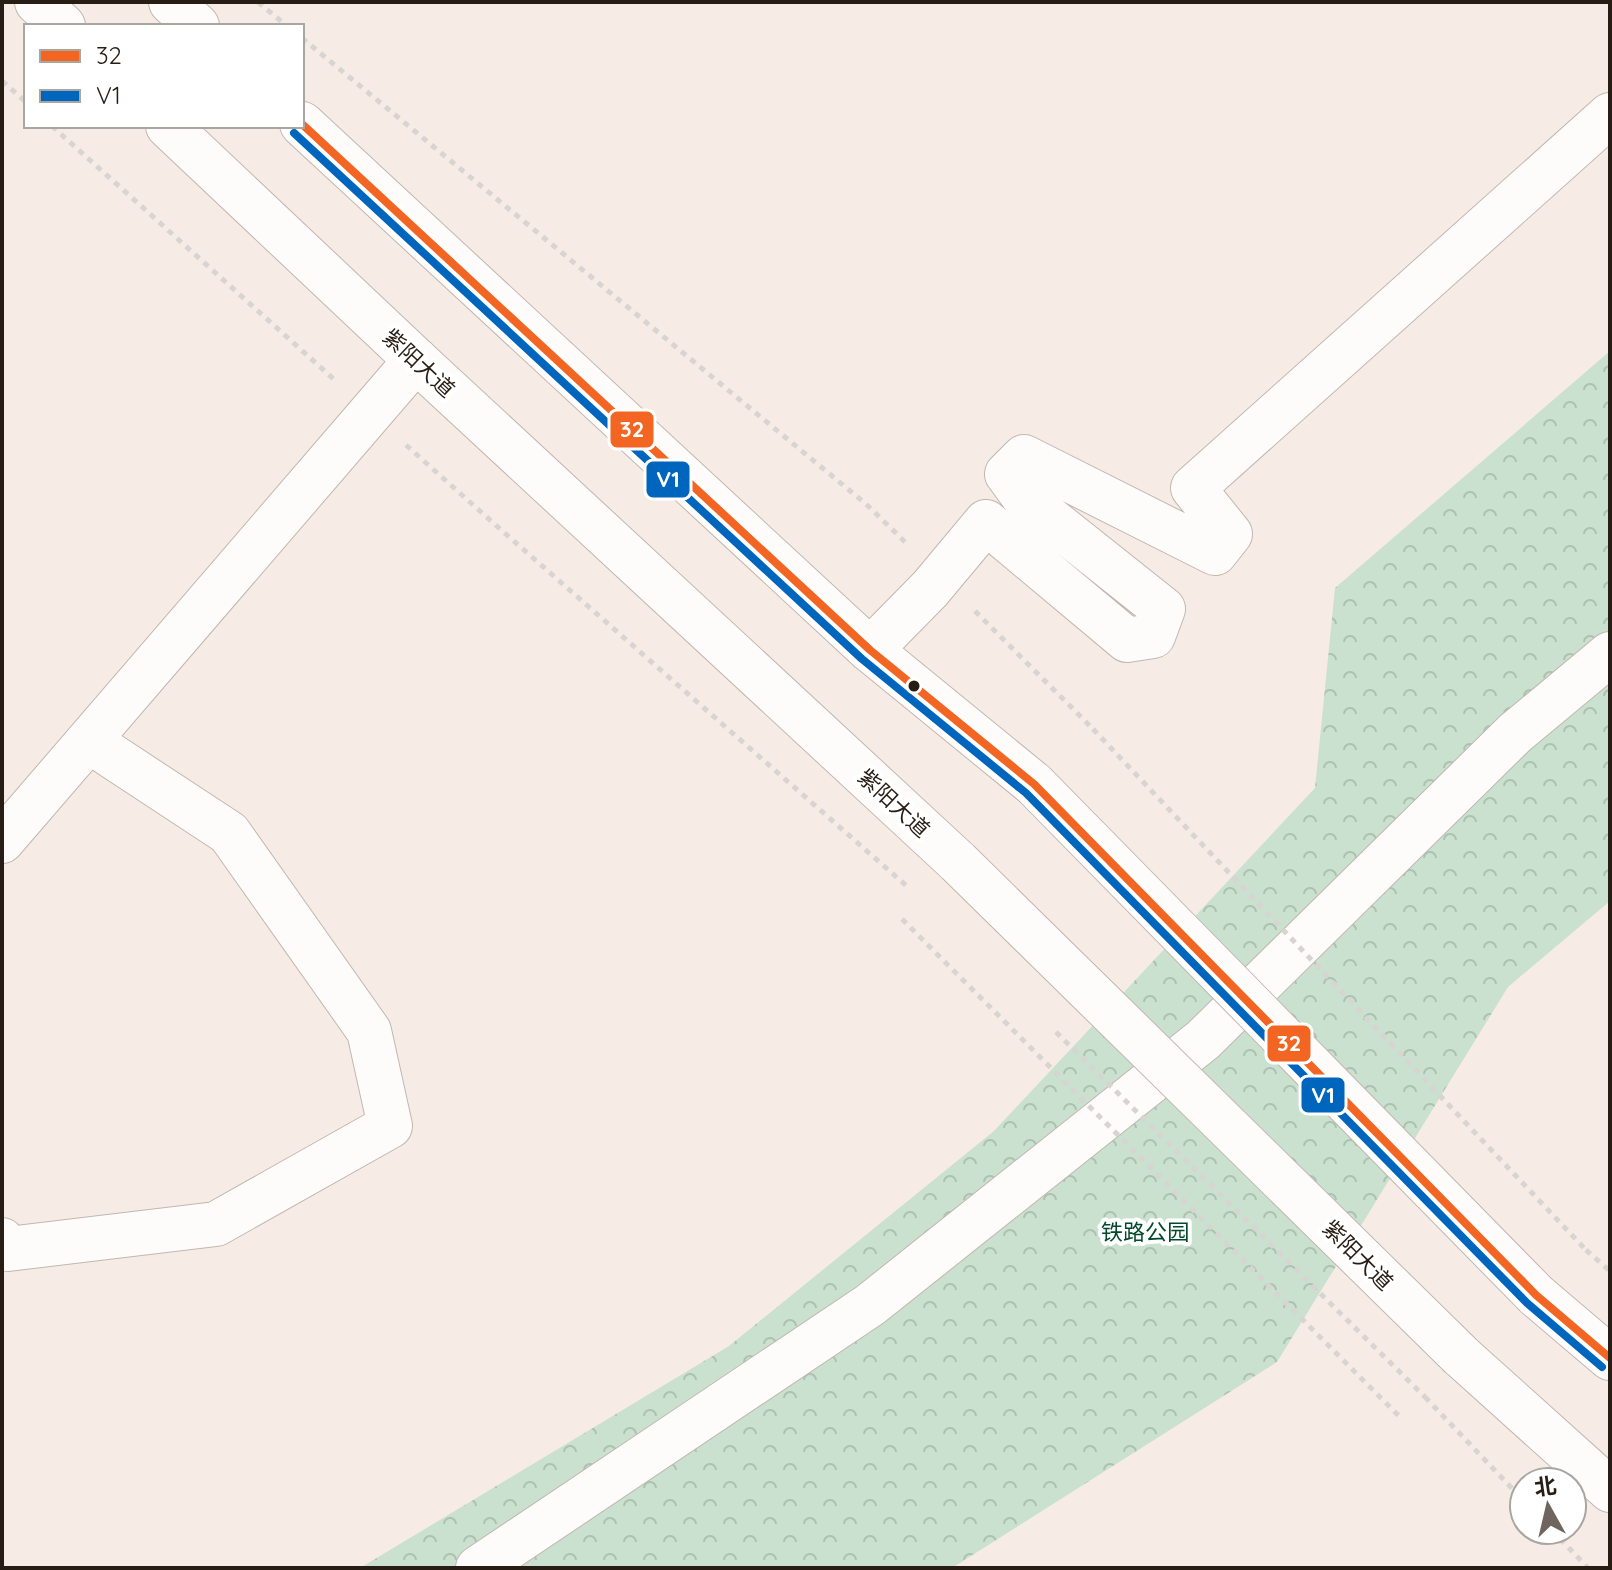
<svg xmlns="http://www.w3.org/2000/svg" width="1612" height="1570" font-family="Quicksand,'Noto Sans SC',sans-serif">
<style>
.park{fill:url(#park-crowns)}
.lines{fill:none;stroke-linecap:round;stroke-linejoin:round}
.street-casing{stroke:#c1b7b0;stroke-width:46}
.secondary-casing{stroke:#c1b7b0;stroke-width:46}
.path{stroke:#d8d4d2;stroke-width:5;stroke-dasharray:6 6;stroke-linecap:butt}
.street{stroke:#fefcfb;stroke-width:44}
.secondary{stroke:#fefcfb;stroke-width:44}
.secondary-bridge-casing{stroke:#c1b7b0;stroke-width:46;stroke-linecap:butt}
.path-bridge{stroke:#d8d4d2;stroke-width:5;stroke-dasharray:6 6;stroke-linecap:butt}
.secondary-bridge{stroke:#fefcfb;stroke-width:44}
.bus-1-casing{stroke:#fff;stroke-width:14}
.bus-2-casing{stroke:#fff;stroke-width:14}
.bus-1{stroke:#f26522;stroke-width:8}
.bus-2{stroke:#0065bd;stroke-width:8}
.bus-dot{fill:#281d15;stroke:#fff;stroke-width:3}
.labels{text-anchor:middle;stroke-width:8;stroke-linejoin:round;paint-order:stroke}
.street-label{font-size:22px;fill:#281d15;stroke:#fff}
.park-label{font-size:22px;fill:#00492d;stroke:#fff}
.line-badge{stroke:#fff;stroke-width:3}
.badge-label{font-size:22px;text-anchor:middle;font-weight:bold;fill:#fff}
</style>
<defs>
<pattern id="park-crowns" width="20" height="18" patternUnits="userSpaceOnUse" patternTransform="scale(2)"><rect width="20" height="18" fill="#c9e1ce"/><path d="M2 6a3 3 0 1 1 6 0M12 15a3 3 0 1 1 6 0" fill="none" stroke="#adc1b0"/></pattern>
</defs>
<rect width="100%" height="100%" fill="#f7ece5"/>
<path class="park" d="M 1610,351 L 1610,901 L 1508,987 L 1277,1362 L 952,1568 L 360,1568 L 729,1346 L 994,1131 L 1315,788 L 1335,588 Z"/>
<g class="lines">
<defs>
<path id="street" d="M 870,650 L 930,589 L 986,522 L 1127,640 L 1153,636 L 1163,609 L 1026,500 L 1007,474 L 1024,457 L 1215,553 L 1230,534 L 1193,488 L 1610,115
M 2,841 L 416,360
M 2,1240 L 8,1249 L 216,1224 L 390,1126 L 369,1031 L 229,833 L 89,741
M 478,1568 L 870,1305 L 1203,1040 L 1515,733 L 1610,654"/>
<path id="secondary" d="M 37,2 L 63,26
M 171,2 L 197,26
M 302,124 L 870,650 L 1034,784
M 168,126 L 416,360 L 958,862
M 1536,1295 L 1610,1358
M 1461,1356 L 1610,1490"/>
</defs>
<use href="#street" class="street-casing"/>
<use href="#secondary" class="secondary-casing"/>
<path class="path" d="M 258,2 L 287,26
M 302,38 L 866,504 L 905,542
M 2,81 L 26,102
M 52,126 L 337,382
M 406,445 L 491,521 L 909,888
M 975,611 L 1093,729
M 1586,1250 L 1610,1271
M 1425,1397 L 1524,1501
M 1552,1530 L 1588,1568"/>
<use href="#street" class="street"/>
<use href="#secondary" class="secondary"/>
<defs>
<path id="secondary-bridge" d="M 1034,784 L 1536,1295
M 958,862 L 1461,1356"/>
</defs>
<use href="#secondary-bridge" class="secondary-bridge-casing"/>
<path class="path-bridge" d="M 1093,729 L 1586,1250
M 902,919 L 1402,1419
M 1056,1032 L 1425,1397"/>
<use href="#secondary-bridge" class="secondary-bridge"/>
<defs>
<path id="bus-1" d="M 302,124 L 870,650 L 1034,784 L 1536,1295 L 1610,1358"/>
<path id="bus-2" d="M 294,133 L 862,659 L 1026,793 L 1527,1303 L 1602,1367"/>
</defs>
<use href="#bus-1" class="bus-1-casing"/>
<use href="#bus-2" class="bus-2-casing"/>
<use href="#bus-1" class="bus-1"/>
<use href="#bus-2" class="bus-2"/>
</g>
<circle class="bus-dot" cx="914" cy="686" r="7"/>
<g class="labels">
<g class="street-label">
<text transform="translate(419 363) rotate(43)" y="8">紫阳大道</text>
<text transform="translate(894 803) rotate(43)" y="8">紫阳大道</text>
<text transform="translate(1358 1255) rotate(45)" y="8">紫阳大道</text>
</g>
<g class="park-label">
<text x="1145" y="1240">铁路公园</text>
</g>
</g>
<g class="line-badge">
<rect x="609" y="410" width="46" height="39" rx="8" fill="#f26522"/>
<rect x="645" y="460" width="46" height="39" rx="8" fill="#0065bd"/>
<rect x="1266" y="1024" width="46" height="39" rx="8" fill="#f26522"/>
<rect x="1300" y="1076" width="46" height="38" rx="8" fill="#0065bd"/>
</g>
<g class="badge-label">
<text x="632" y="437">32</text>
<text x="668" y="487">V1</text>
<text x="1289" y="1051">32</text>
<text x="1323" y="1103">V1</text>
</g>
<rect width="1612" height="1570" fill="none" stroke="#281d15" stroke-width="8"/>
<rect x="24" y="24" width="280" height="104" fill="#ffffff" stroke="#a9a5a1" stroke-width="2"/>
<rect x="40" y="50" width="40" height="12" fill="#f26522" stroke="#a9a5a1" stroke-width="2"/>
<text x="96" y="64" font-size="24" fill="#281d15">32</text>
<rect x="40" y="90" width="40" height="12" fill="#0065bd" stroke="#a9a5a1" stroke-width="2"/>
<text x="96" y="104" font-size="24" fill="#281d15">V1</text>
<g transform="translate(1548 1506) rotate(352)"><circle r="38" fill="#ffffff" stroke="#a9a5a1" stroke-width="2"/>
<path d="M0-6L14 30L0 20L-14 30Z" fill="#70655e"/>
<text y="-12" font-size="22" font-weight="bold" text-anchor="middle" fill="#281d15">北</text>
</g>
</svg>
